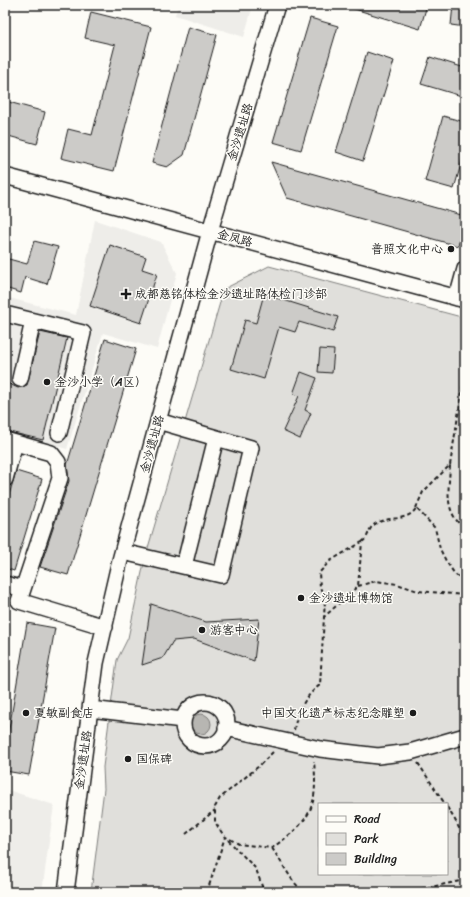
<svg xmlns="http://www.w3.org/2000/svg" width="470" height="897" font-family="Sriracha,'LXGW WenKai TC',sans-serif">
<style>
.built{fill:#eeede9}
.green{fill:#e0dfdb;stroke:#7e7e7c;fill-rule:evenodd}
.water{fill:#b7b6b2;stroke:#797876}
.building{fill:#cccbc8;stroke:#1c1c1c}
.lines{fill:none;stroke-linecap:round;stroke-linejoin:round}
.minor-casing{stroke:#1c1c1c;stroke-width:18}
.path{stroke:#1c1c1c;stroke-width:2;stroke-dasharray:4 3;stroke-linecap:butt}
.minor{stroke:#fdfcf7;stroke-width:15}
.poi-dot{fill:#1c1c1c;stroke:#fdfcf7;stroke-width:1.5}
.labels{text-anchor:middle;stroke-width:3;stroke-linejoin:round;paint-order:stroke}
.street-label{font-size:12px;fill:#1c1c1c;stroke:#fdfcf7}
.poi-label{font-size:12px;fill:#1c1c1c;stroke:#fdfcf7;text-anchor:start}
</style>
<rect width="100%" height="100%" fill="#fdfcf7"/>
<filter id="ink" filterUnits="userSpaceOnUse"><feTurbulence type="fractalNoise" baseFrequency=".025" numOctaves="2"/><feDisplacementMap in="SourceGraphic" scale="8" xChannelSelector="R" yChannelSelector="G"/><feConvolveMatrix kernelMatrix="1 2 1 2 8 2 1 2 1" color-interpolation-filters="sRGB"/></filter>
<g filter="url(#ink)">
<path class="built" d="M 178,5 L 253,5 L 244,37 L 175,15 Z
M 95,220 L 161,242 L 177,273 L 157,349 L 103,333 L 67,449 L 5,432 L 5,297 L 76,315 Z
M 5,789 L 54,805 L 42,892 L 5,892 Z"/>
<path class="green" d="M 269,266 L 465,318 L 465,892 L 91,892 L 104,789 L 103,767 L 117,660 L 128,638 L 145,558 L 224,289 ZM 319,804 L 447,804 L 447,874 L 319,874 Z"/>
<path class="water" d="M191 724a10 10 0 1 1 20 0a10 10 0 1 1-20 0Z"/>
<path class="building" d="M 349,5 L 427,5 L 420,29 L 348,7 Z
M 453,5 L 465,5 L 465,27 L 451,25 Z
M 91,12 L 151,27 L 114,171 L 61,158 L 68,129 L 92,135 L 115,45 L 85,38 Z
M 310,18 L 338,26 L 301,150 L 273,142 Z
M 188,27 L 217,35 L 184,155 L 167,167 L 152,163 Z
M 367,52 L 394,61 L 363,161 L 336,152 Z
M 430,57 L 465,68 L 465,97 L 421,84 Z
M 5,101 L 45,112 L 37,144 L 5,135 Z
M 443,116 L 465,122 L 465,150 L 454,189 L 425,181 Z
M 271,162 L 465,216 L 458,246 L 287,198 Z
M 34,241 L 58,247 L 47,284 L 25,277 L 21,293 L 5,288 L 5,258 L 27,264 Z
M 110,245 L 146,257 L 142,269 L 157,274 L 141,323 L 90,306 Z
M 264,294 L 338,317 L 333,332 L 299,322 L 295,332 L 279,327 L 264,379 L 231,369 L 245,320 L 256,323 Z
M 40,332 L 67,338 L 43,440 L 5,431 L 5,382 L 18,388 L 27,385 Z
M 105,339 L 136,349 L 68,575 L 40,567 L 69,481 L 67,465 Z
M 320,349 L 334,350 L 332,373 L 318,372 Z
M 301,372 L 317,378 L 305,410 L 311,413 L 300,439 L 283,431 L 299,396 L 293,394 Z
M 16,471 L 42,479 L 14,571 L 5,568 L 5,509 Z
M 151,604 L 206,622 L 259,619 L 254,661 L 194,639 L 173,641 L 163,658 L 142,665 Z
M 27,623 L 55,628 L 29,775 L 5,771 L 5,753 Z"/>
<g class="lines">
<defs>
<path id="minor" d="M 5,176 L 465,300
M 457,298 L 465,269
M 5,314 L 83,333 L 59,433
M 20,379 L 33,321
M 5,440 L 51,453 L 58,462 L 60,478 L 23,589
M 5,479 L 15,443
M 123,552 L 221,575 L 251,448 L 158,421
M 184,566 L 216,438
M 5,584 L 23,589 L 19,601 L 105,627
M183 724a22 22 0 1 1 44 0a22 22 0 1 1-44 0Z
M 90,709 L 183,720
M 226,728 L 320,749 L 378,756 L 410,752 L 465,736
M 66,892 L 96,663 L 119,564 L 210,231 L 277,5"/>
</defs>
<use href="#minor" class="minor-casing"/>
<path class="path" d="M 450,465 L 465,373
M 416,508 L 423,492 L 450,465 C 449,491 443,511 465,529
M 362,542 C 372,535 365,526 382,521 C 394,517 410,520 416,508 L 435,528 L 440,549 L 446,561 L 454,573 L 465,584
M 358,586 L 376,581 L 397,584 L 418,591 L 465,595
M 294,730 C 297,712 305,696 320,685 L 325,600 L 320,587 L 319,573 L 330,561 L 362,542 L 358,586 L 324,617
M 273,752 L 259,766 L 220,798 L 215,807 L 215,822 L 224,836 L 239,844 L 272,848 C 311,820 318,809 314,761
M 418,763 L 445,804
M 447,807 L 455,820 L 465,840
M 186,834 L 215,810
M 228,840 L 256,869 L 264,892
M 272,848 L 293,881 L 303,892
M 207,892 L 225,837
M 407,892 L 465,880"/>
<use href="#minor" class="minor"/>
</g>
</g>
<g class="poi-dot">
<circle cx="451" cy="249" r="4"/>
<path d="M124 288h4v4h4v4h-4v4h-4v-4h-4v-4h4z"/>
<circle cx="47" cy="382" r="4"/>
<circle cx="301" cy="598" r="4"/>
<circle cx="202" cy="630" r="4"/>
<circle cx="26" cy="713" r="4"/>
<circle cx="413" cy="713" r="4"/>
<circle cx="128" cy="759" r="4"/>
</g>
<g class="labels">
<g class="street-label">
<text transform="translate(240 132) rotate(-73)" y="4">金沙遗址路</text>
<text transform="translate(235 238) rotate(15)" y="4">金凤路</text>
<text transform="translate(152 444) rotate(-75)" y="4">金沙遗址路</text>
<text transform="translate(83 760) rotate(-82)" y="4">金沙遗址路</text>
</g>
<g class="poi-label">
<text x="443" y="253" text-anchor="end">普照文化中心</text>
<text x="135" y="298">成都慈铭体检金沙遗址路体检门诊部</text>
<text x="55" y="386">金沙小学（A区）</text>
<text x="309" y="602">金沙遗址博物馆</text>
<text x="210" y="634">游客中心</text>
<text x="34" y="717">夏敏副食店</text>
<text x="405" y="717" text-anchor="end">中国文化遗产标志纪念雕塑</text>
<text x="136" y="763">国保碑</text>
</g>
</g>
<rect width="470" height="897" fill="none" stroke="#fdfcf7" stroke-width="20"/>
<rect x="10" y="10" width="450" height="877" fill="none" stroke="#1c1c1c" stroke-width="1.5" filter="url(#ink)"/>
<rect x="318" y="803" width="130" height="72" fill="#fdfcf7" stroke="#a3a29f"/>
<rect x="326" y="816" width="20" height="6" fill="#fdfcf7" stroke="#a3a29f"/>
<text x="354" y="823" font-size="12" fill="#1c1c1c">Road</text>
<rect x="326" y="833" width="20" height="12" fill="#e0dfdb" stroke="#a3a29f"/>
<text x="354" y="843" font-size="12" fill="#1c1c1c">Park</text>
<rect x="326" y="853" width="20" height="12" fill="#cccbc8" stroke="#a3a29f"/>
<text x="354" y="863" font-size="12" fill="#1c1c1c">Building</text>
</svg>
